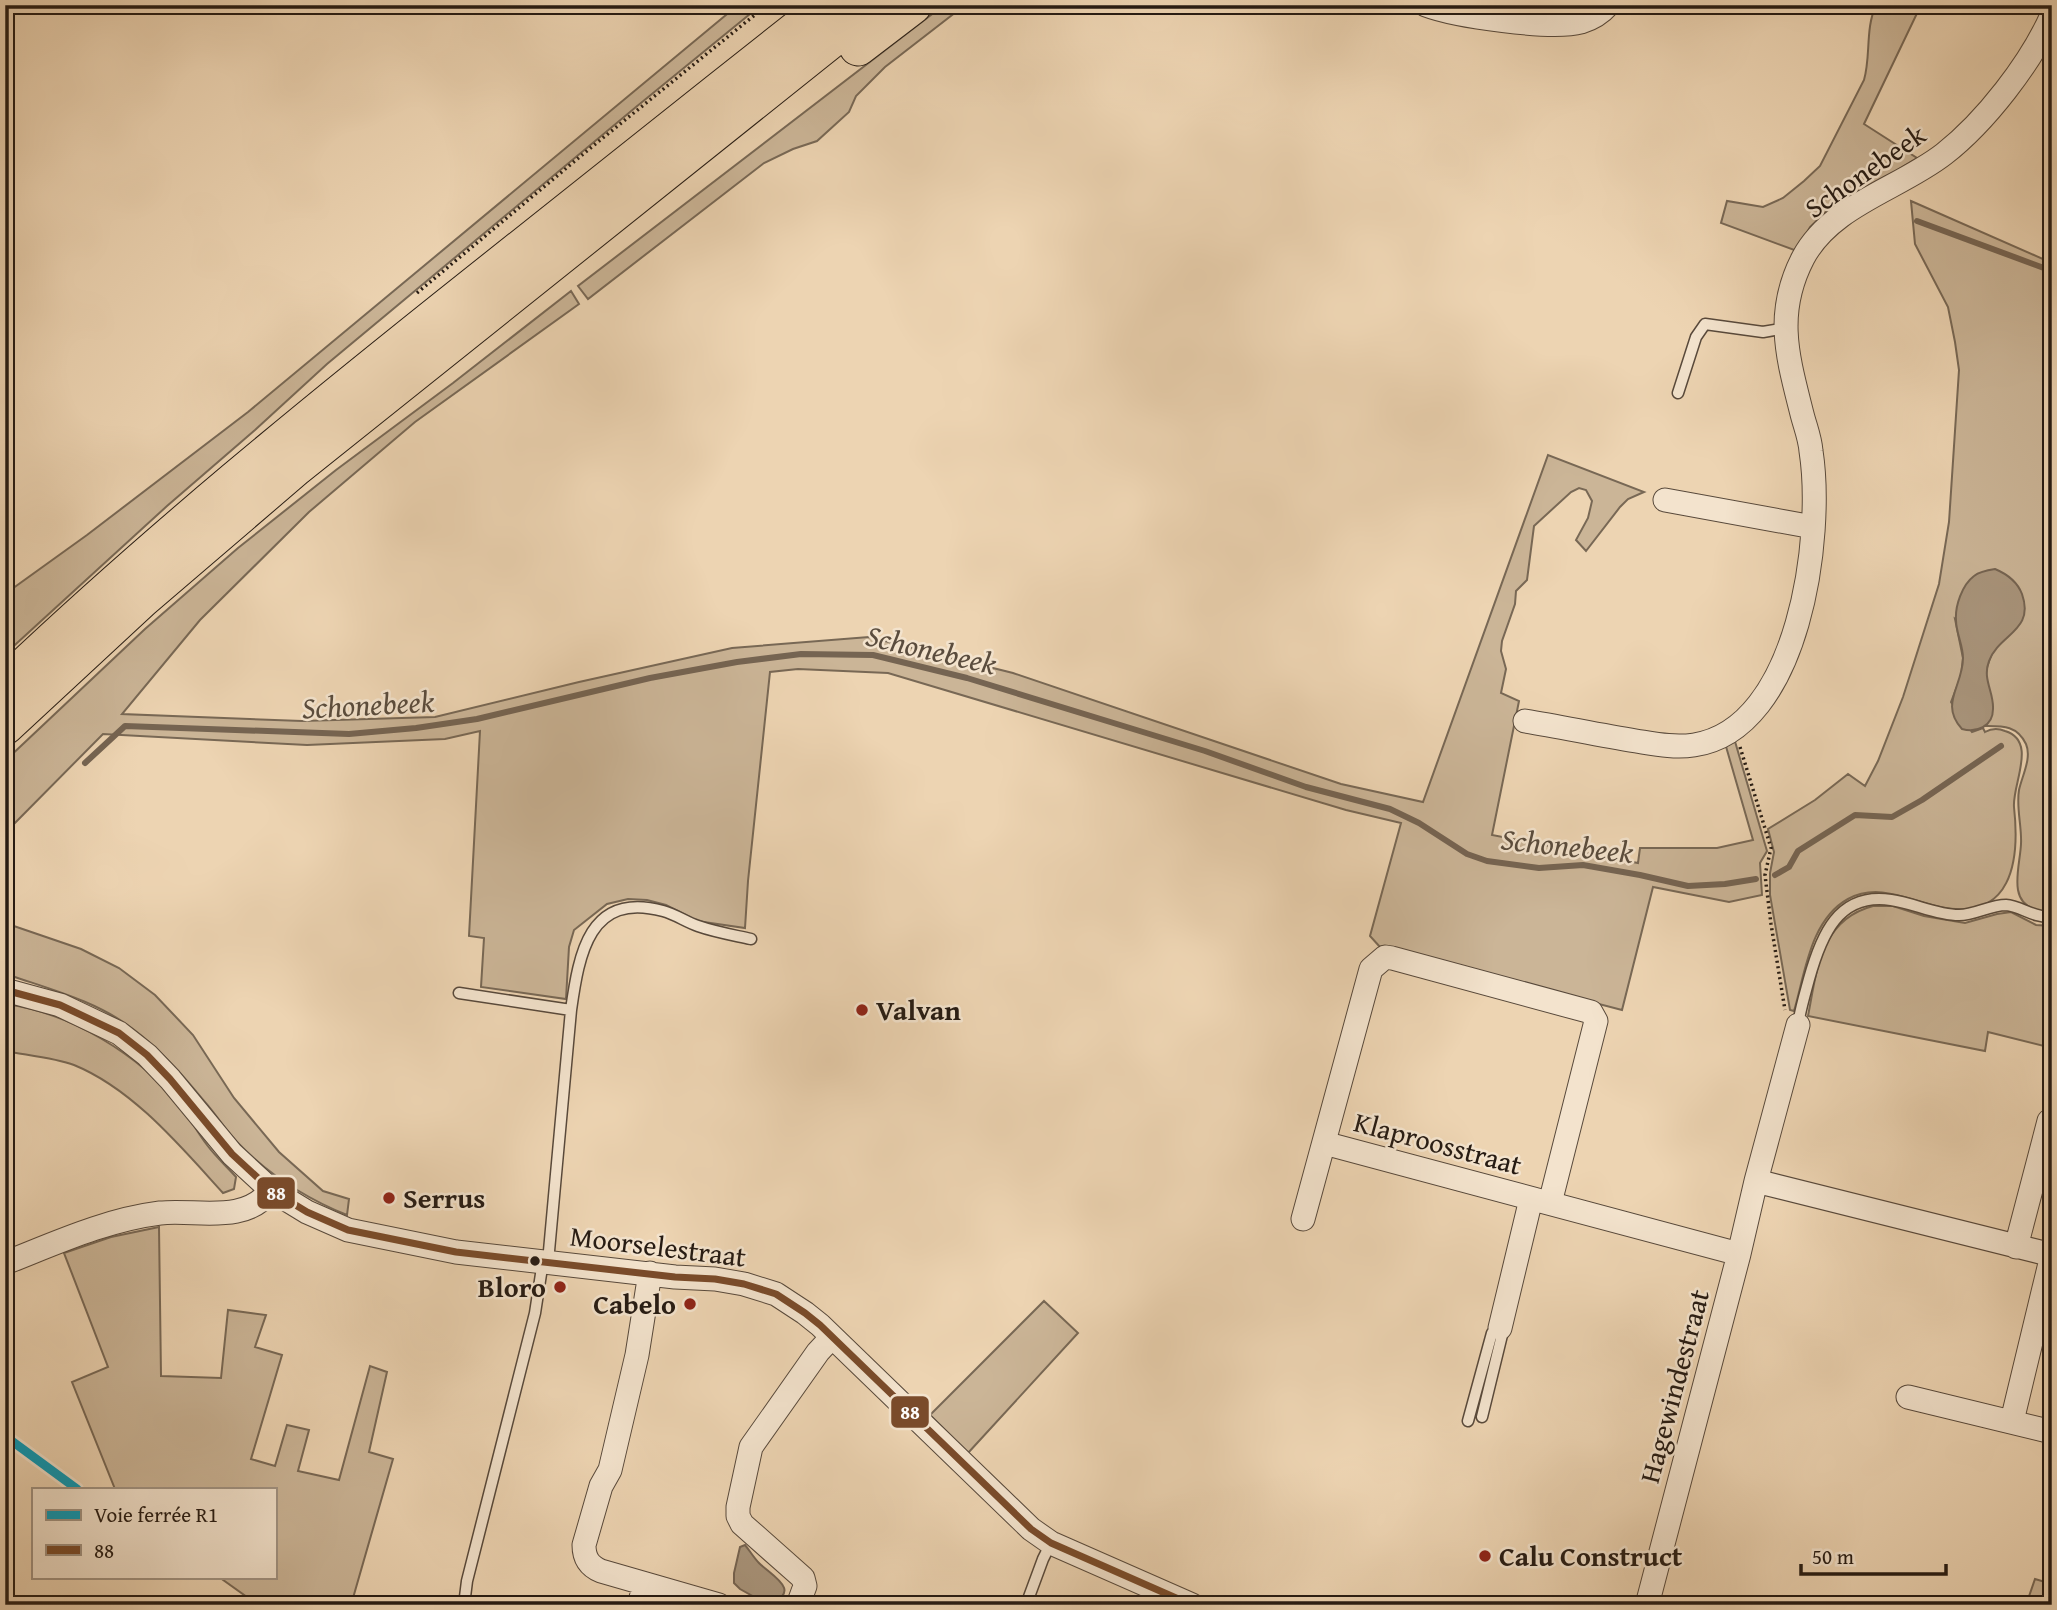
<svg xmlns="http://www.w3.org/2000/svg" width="2057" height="1610" font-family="'Gentium Book Plus',serif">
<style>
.green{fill:#cbb597;stroke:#786855;stroke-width:2}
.water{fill:#a9957c;stroke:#756452;stroke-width:2}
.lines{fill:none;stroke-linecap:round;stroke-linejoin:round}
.stream{stroke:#756452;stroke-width:6}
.service-casing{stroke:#58493b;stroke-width:13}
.minor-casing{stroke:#58493b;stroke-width:25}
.trunk-casing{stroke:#261b13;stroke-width:39}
.path{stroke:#261b13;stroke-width:3.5;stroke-dasharray:2 3.5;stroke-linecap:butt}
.service{stroke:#f3e3cd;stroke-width:10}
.minor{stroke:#f3e3cd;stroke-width:23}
.trunk{stroke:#edd4b2;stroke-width:37}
.bus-1-casing{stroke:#f3e3cd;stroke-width:12}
.bus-1{stroke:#7a4b2a;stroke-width:7}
.rail-1-casing{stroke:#f3e3cd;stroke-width:14}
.rail-1{stroke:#049bbb;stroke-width:9}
.poi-dot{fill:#8f2418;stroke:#f3e3cd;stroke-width:2.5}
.bus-dot{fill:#261b13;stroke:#f3e3cd;stroke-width:2.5}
.labels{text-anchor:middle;stroke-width:5;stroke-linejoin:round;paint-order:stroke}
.street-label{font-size:28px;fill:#261b13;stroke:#f3e3cd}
.poi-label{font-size:28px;font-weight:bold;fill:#261b13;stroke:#f3e3cd;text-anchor:start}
.water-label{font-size:30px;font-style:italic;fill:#5a4c3d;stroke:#f3e3cd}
.line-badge{stroke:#f3e3cd;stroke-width:2.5}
.badge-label{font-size:19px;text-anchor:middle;font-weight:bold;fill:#fff}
</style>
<rect width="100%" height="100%" fill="#edd4b2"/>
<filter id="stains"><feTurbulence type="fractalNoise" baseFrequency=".00286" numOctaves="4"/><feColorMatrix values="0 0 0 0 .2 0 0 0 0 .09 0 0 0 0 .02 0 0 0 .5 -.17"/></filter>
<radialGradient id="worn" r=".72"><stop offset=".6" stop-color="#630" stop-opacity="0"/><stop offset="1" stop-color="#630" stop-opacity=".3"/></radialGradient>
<path class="green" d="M 738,5 L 761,5 L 636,107 L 327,364 L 255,430 L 167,506 L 5,654 L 5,594 L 87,535 L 248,412 Z
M 944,5 L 965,5 L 885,67 L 856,96 L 849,112 L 817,141 L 793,149 L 764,163 L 588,299 L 578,286 Z
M 1441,5 L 1523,5 L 1560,9 L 1581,5 L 1598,5 L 1577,18 Z
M 1876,5 L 1921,5 L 1864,124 L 1917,158 L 1860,193 L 1833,205 L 1810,227 L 1797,251 L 1721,223 L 1727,201 L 1763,207 L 1783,198 L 1804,181 L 1820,166 L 1864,80 C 1871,56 1865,29 1876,5 Z
M 1911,201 L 2052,263 L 2052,911 C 2046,912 2042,912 2036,910 C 2007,901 2020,867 2021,844 C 2022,826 2016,808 2019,790 C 2022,776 2032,758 2026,744 C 2017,725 2002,726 1985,726 C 1999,710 1987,694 1986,676 C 1986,666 1990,658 1994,649 L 1955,619 L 1963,658 L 1961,676 L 1951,702 L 1972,732 L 1983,728 L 1985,732 C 1992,728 1998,728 2005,731 C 2038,741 2012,784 2014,807 C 2020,861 2012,922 1940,907 C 1910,901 1879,882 1848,899 C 1810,920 1805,974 1794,1011 L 1790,1010 L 1770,895 L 1770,873 L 1774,852 L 1768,829 L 1815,800 L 1848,774 L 1865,786 L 1878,761 L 1903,697 L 1939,584 L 1949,522 L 1959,370 L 1955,342 L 1948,307 L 1915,244 Z
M 571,291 L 579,304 L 415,422 L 309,512 L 200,620 L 122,714 L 302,721 L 435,717 L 579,682 L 732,648 L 869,637 L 1013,673 L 1341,784 L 1423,802 L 1548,455 L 1644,492 L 1628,499 L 1620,507 L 1586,551 L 1576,540 L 1588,518 L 1592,501 L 1586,490 L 1579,488 L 1571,492 L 1534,526 L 1527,580 L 1516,591 L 1515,604 L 1502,641 L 1501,651 L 1506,669 L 1501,693 L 1519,701 L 1492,835 L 1638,863 L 1640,848 L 1717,848 L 1753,840 L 1725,743 L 1734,738 L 1767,851 L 1760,863 L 1762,895 L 1729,902 L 1653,887 L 1622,1010 L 1380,947 L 1370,936 L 1401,823 L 1346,810 L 888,673 L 798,669 L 770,672 L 748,881 L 745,928 L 697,921 L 666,905 L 647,900 L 628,899 L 607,904 L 574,930 L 569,947 L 566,999 L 481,987 L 484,938 L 469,936 L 480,731 L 445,739 L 307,745 L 103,734 L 5,833 L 5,761 L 145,629 L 238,548 L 336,470 L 453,383 Z
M 1873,906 L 1893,906 L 1924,916 L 1965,923 L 1997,914 L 2011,912 L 2036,925 L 2052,926 L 2052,1048 L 1988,1032 L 1985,1051 L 1808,1016 C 1817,970 1820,920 1873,906 Z
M 5,923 L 81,949 L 119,968 L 155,995 L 193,1035 L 234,1098 L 279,1152 L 323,1191 L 349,1199 L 347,1215 C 305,1198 269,1175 237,1142 C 225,1130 216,1114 204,1101 C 183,1075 160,1049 133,1029 C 98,1002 53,990 12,976 L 5,976 Z
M 5,1004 C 70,1012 139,1055 180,1105 C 190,1118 197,1132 207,1145 C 216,1157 227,1167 236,1177 L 234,1189 L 223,1193 C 181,1147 133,1089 74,1065 C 55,1058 25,1055 5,1051 Z
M 159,1227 L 161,1376 L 221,1378 L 228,1310 L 266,1315 L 255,1347 L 282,1355 L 251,1459 L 275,1466 L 287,1425 L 309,1430 L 298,1471 L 339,1480 L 370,1366 L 387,1372 L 369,1452 L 393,1459 L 351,1605 L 258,1605 L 219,1577 L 275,1577 L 275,1489 L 115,1489 L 72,1382 L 108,1367 L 64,1253 L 111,1237 Z
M 1044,1301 L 1078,1333 L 968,1453 L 930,1415 Z
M 2035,1579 L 2052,1584 L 2052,1605 L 2026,1605 Z"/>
<path class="water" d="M 1995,569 C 2007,574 2017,581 2022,594 C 2035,631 1999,634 1989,661 C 1982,679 1994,692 1993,709 C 1993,727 1976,733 1962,729 C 1939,704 1963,686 1963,658 C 1963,645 1956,633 1956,620 C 1955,606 1962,585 1974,576 C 1979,572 1988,570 1995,569 Z
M 745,1545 C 750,1551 754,1558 759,1563 C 771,1575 805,1592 767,1604 L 740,1589 L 734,1583 L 734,1573 L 740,1547 Z"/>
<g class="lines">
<path class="stream" d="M 1917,221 L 2052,271
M 85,763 L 125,726 L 349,734 L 416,728 L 477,719 L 650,678 L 737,662 L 801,654 L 873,655 L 967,678 L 1205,751 L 1306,787 L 1390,809 L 1419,823 L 1467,854 L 1487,861 L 1539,868 L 1583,865 L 1640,875 L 1688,886 L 1725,884 L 1756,879
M 1775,875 L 1789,867 L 1798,851 L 1855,815 L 1892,817 L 1922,800 L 2001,746"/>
<defs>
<path id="service" d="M 1678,393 L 1696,337 L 1705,324 L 1763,332 L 1786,328
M 459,993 L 571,1010
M 1798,1025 C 1800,1010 1805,994 1809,979 C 1821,936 1838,892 1891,900 C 1914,903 1936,915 1959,915 C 1975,915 1990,905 2006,905 C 2021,906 2033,918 2052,917
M 548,1262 L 571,1010 C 579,954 589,891 663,911 C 675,914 686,922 698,926 C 715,932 733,935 751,939
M 1468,1421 L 1492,1333 L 1500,1328 L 1502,1335 L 1482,1417
M 464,1605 L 467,1581 L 535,1313 L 543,1261
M 1026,1605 L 1043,1559 L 1051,1543"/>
<path id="minor" d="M 1426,5 C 1455,16 1551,30 1581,22 C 1591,19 1601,13 1608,5
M 1665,500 L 1813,527
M 1525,721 C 1562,727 1598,735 1636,741 C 1655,744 1674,748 1694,745 C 1800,729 1824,535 1811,451 C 1810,438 1805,426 1802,414 C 1788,358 1774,314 1803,258 C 1831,205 1899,189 1944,154 C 1985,122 2031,63 2052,15
M 5,990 L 60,1005 L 119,1033 L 147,1055 L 170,1079 L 232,1154 L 271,1190 L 307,1212 L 348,1230 L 456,1252 L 675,1277 L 715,1279 L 744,1284 L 776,1294 L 805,1313 L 820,1325 L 1031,1529 L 1051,1543 L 1192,1605
M 1324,1143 L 1739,1254
M 1756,1181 L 2052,1255 L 2012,1421
M 1303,1219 L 1371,969 L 1385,957 L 1392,958 L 1591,1012 L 1596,1021 L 1550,1203
M 2016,1247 L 2049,1121
M 5,1263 C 56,1243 105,1220 160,1213 C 197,1209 245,1225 271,1190
M 650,1273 L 637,1355 L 610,1470 L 601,1486 L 584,1545 C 584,1558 589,1566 601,1571 L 719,1605
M 1500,1328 L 1531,1199
M 1908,1397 L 2052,1432
M 639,1605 L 645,1584
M 798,1605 L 805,1586 L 803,1578 L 742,1524 L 738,1516 L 738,1507 L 751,1447 L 818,1352 L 832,1337
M 1647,1605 L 1739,1254 L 1756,1181 L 1798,1025"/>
<path id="trunk" d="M 858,47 L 913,5
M 5,685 C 154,543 314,413 475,285 C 592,192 710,98 828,5
M 5,726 L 142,599 L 296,467 L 874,5"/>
</defs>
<use href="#service" class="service-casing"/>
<use href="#minor" class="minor-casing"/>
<use href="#trunk" class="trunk-casing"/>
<path class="path" d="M 417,293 L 588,150 L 767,5
M 1740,747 L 1771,848 L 1765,875 L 1771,924 L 1785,1010"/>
<use href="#service" class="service"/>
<use href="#minor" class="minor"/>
<use href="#trunk" class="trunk"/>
<defs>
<path id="bus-1" d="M 5,990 L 60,1005 L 119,1033 L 147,1055 L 170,1079 L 232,1154 L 271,1190 L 307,1212 L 348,1230 L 456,1252 L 675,1277 L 715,1279 L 744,1284 L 776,1294 L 805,1313 L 820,1325 L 1031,1529 L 1051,1543 L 1192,1605"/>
</defs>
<use href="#bus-1" class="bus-1-casing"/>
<use href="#bus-1" class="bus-1"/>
<defs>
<path id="rail-1" d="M 5,1436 L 77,1489"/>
</defs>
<use href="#rail-1" class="rail-1-casing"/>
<use href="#rail-1" class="rail-1"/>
</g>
<g class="poi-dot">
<circle cx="862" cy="1010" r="7"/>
<circle cx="389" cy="1198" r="7"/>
<circle cx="560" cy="1287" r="7"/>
<circle cx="690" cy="1304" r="7"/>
<circle cx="1485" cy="1556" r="7"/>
</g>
<circle class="bus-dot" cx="535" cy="1261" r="6"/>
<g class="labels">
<g class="street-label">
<text transform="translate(1865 171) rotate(-35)" y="10">Schonebeek</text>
<text transform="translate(1438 1143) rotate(15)" y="10">Klaproosstraat</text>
<text transform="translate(658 1246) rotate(7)" y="10">Moorselestraat</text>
<text transform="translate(1674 1386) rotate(-75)" y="10">Hagewindestraat</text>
</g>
<g class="poi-label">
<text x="876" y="1020">Valvan</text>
<text x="403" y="1208">Serrus</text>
<text x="546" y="1297" text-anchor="end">Bloro</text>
<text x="676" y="1314" text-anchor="end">Cabelo</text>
<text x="1499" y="1566">Calu Construct</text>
</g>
<g class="water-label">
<text transform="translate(931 650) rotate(13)" y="10">Schonebeek</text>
<text transform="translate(368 705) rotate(-3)" y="10">Schonebeek</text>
<text transform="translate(1567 846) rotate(6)" y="10">Schonebeek</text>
</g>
</g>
<g class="line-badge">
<rect x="256" y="1176" width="40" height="34" rx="7" fill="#7a4b2a"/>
<rect x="890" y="1395" width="40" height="34" rx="7" fill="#7a4b2a"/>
</g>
<g class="badge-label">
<text x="276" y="1200">88</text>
<text x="910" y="1419">88</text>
</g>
<rect width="2057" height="1610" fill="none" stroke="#edd4b2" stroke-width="28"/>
<rect x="7" y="7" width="2043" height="1596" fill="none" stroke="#261b13" stroke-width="3.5"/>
<rect x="14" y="14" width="2029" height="1582" fill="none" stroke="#261b13" stroke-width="2"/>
<rect x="32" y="1488" width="245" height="91" fill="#f3e3cd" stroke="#a19383" stroke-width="2"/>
<rect x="46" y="1510" width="35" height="10" fill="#049bbb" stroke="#a19383" stroke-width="2"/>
<text x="94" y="1522" font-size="21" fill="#261b13">Voie ferrée R1</text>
<rect x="46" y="1545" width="35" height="10" fill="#7a4b2a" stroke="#a19383" stroke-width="2"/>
<text x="94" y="1558" font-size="21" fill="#261b13">88</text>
<path d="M1801 1564v10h145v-10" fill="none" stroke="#261b13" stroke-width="3.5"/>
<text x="1812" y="1564" font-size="21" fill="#261b13" stroke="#f3e3cd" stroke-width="5" paint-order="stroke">50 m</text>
<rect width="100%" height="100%" filter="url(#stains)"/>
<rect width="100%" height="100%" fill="url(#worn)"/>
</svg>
